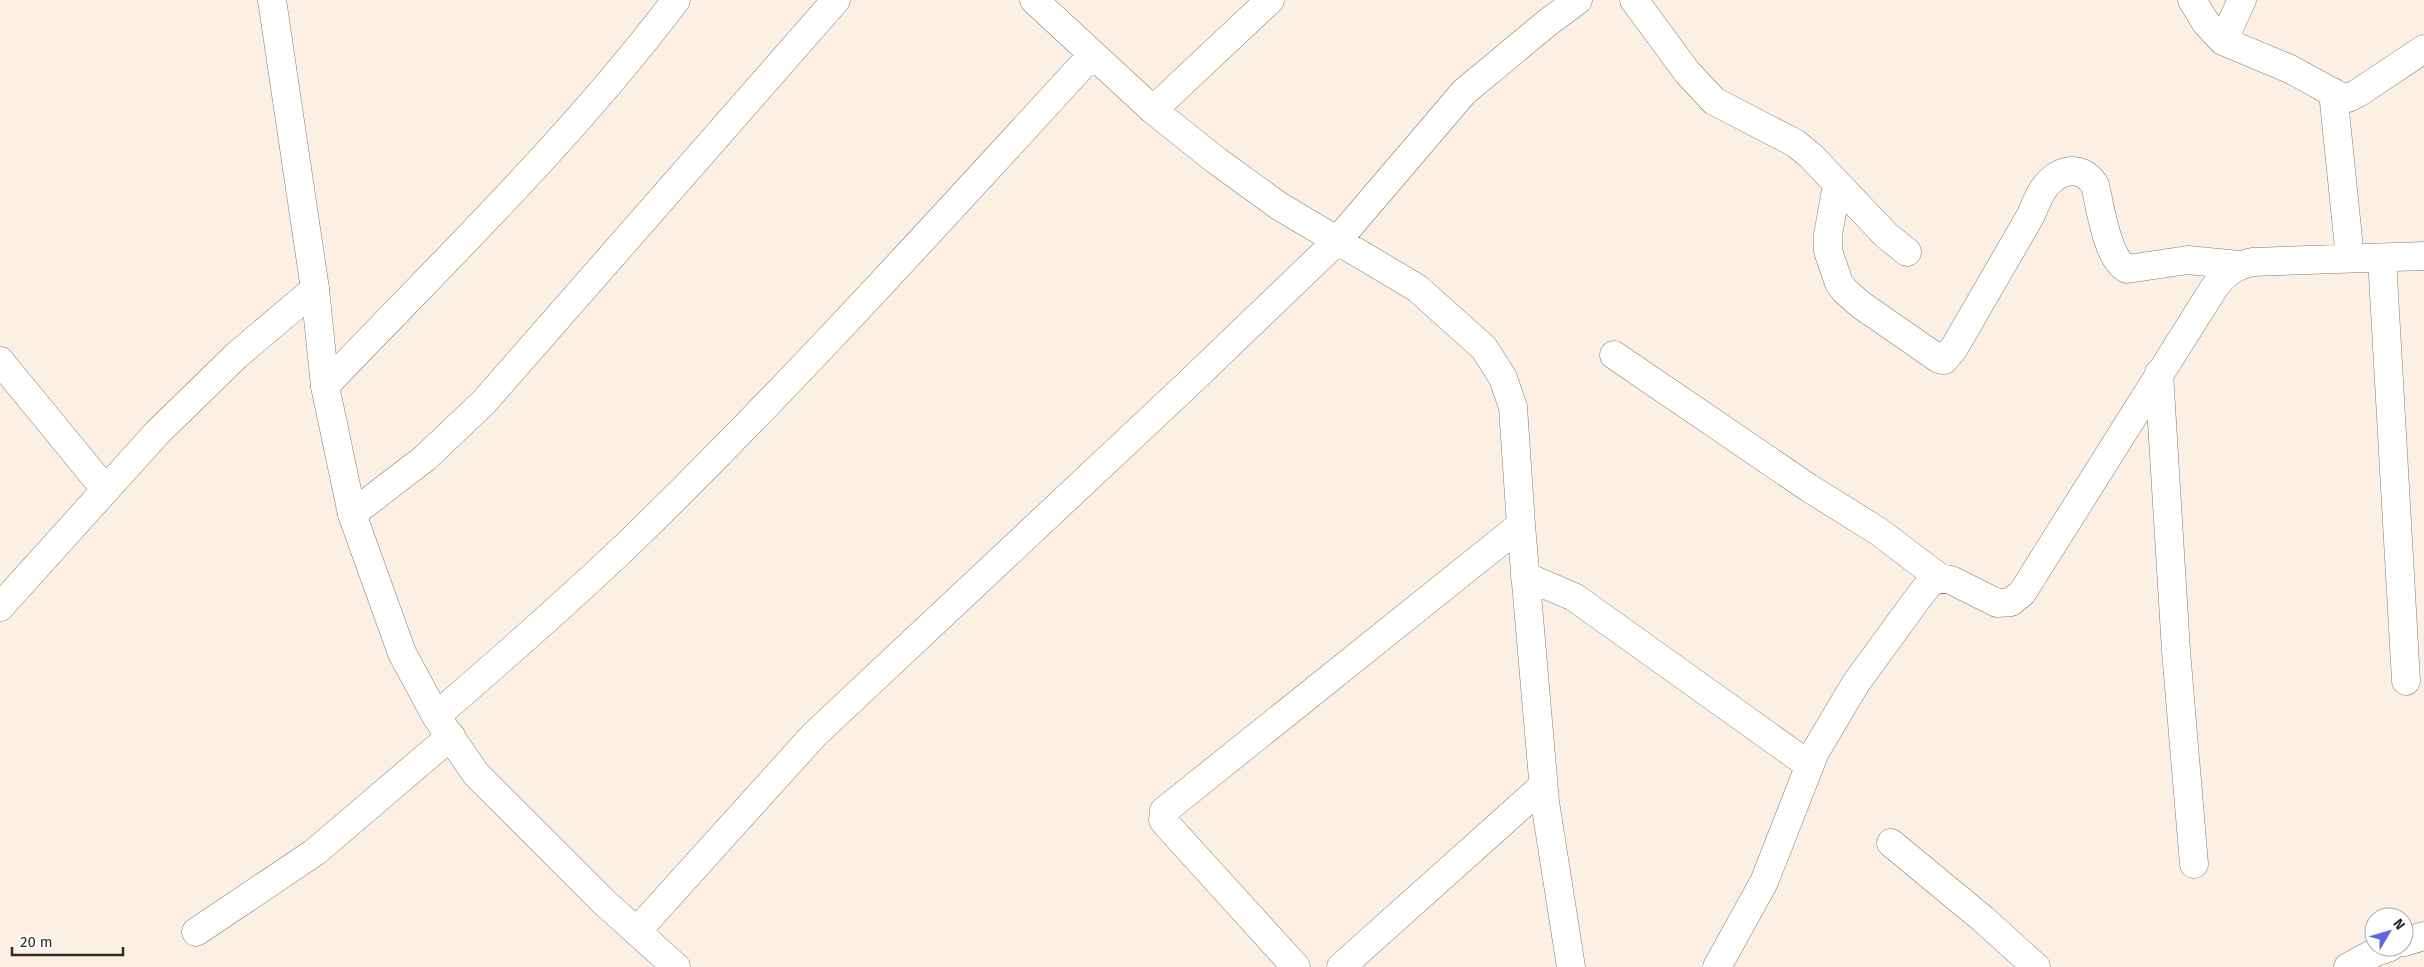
<svg xmlns="http://www.w3.org/2000/svg" width="2424" height="967" font-family="'Fira Sans',sans-serif">
<style>
.lines{fill:none;stroke-linecap:round;stroke-linejoin:round}
.street-casing{stroke:#867b70;stroke-width:29}
.secondary-casing{stroke:#867b70;stroke-width:29}
.street{stroke:#fff;stroke-width:28}
.secondary{stroke:#fff;stroke-width:28}
</style>
<rect width="100%" height="100%" fill="#fcf0e4"/>
<g class="lines">
<defs>
<path id="street" d="M 1034,0 L 1153,110 L 1217,161 L 1279,206 L 1417,288 L 1484,348 L 1503,378 L 1513,407 L 1521,525 L 1545,802 L 1571,967
M 1634,0 L 1687,72 L 1714,101 L 1795,143 L 1811,156 L 1886,235 L 1907,252
M 2192,0 L 2206,23 L 2223,41 L 2290,69 L 2341,97 L 2348,98 L 2358,93 L 2424,49
M 2223,41 L 2242,0
M 2333,92 L 2350,258
M 1153,110 L 1270,0
M 1837,184 L 1828,235 L 1828,251 L 1839,283 L 1845,291 L 1861,305 L 1939,359 L 1944,360 L 1954,348 L 2031,215 C 2034,208 2037,200 2041,193 C 2053,171 2080,161 2095,185 C 2100,206 2107,259 2127,269 L 2188,260 L 2239,265
M 2382,258 L 2406,681
M 1614,355 L 1809,488 L 1878,531 L 1940,578
M 0,361 L 105,489
M 2159,373 L 2176,651 L 2194,864
M 325,386 C 445,260 571,139 676,0
M 352,514 L 425,458 L 484,402 L 836,0
M 1525,576 L 1574,597 L 1809,765
M 0,607 L 157,433 L 237,355 L 315,289
M 436,716 C 501,660 566,603 628,544 C 789,388 940,220 1092,55
M 1891,843 L 1983,919 L 2036,967
M 637,931 L 814,735 L 1187,385 L 1337,241 L 1464,92 L 1547,23 L 1578,0
M 196,932 L 315,852 L 451,736
M 2404,942 L 2424,936
M 1296,967 L 1167,825 L 1163,820 L 1164,811 L 1521,525
M 1341,967 L 1543,786
M 1717,967 L 1764,882 L 1815,752 L 1856,683 L 1918,598 L 1930,583 L 1940,578 L 1951,580 L 1997,603 L 2011,602 L 2022,593 L 2214,288 C 2225,273 2234,266 2253,262 L 2424,256
M 2348,967 L 2376,952 L 2390,947"/>
<path id="secondary" d="M 272,0 L 315,289 L 325,386 L 352,514 L 402,653 L 436,716 L 476,774 L 604,902 L 676,967"/>
</defs>
<use href="#street" class="street-casing"/>
<use href="#secondary" class="secondary-casing"/>
<use href="#street" class="street"/>
<use href="#secondary" class="secondary"/>
</g>
<g transform="translate(2389 932) rotate(52)"><circle r="24" fill="#ffffff" stroke="#acaaa9"/>
<path d="M0-4L9 19L0 12L-9 19Z" fill="#5e68e0"/>
<text y="-8" font-size="14" font-weight="bold" text-anchor="middle" fill="#302b27">N</text>
</g>
<path d="M12 947v8h111v-8" fill="none" stroke="#302b27" stroke-width="2.5"/>
<text x="20" y="947" font-size="15" fill="#302b27" stroke="#ffffff" stroke-width="4" paint-order="stroke">20 m</text>
</svg>
